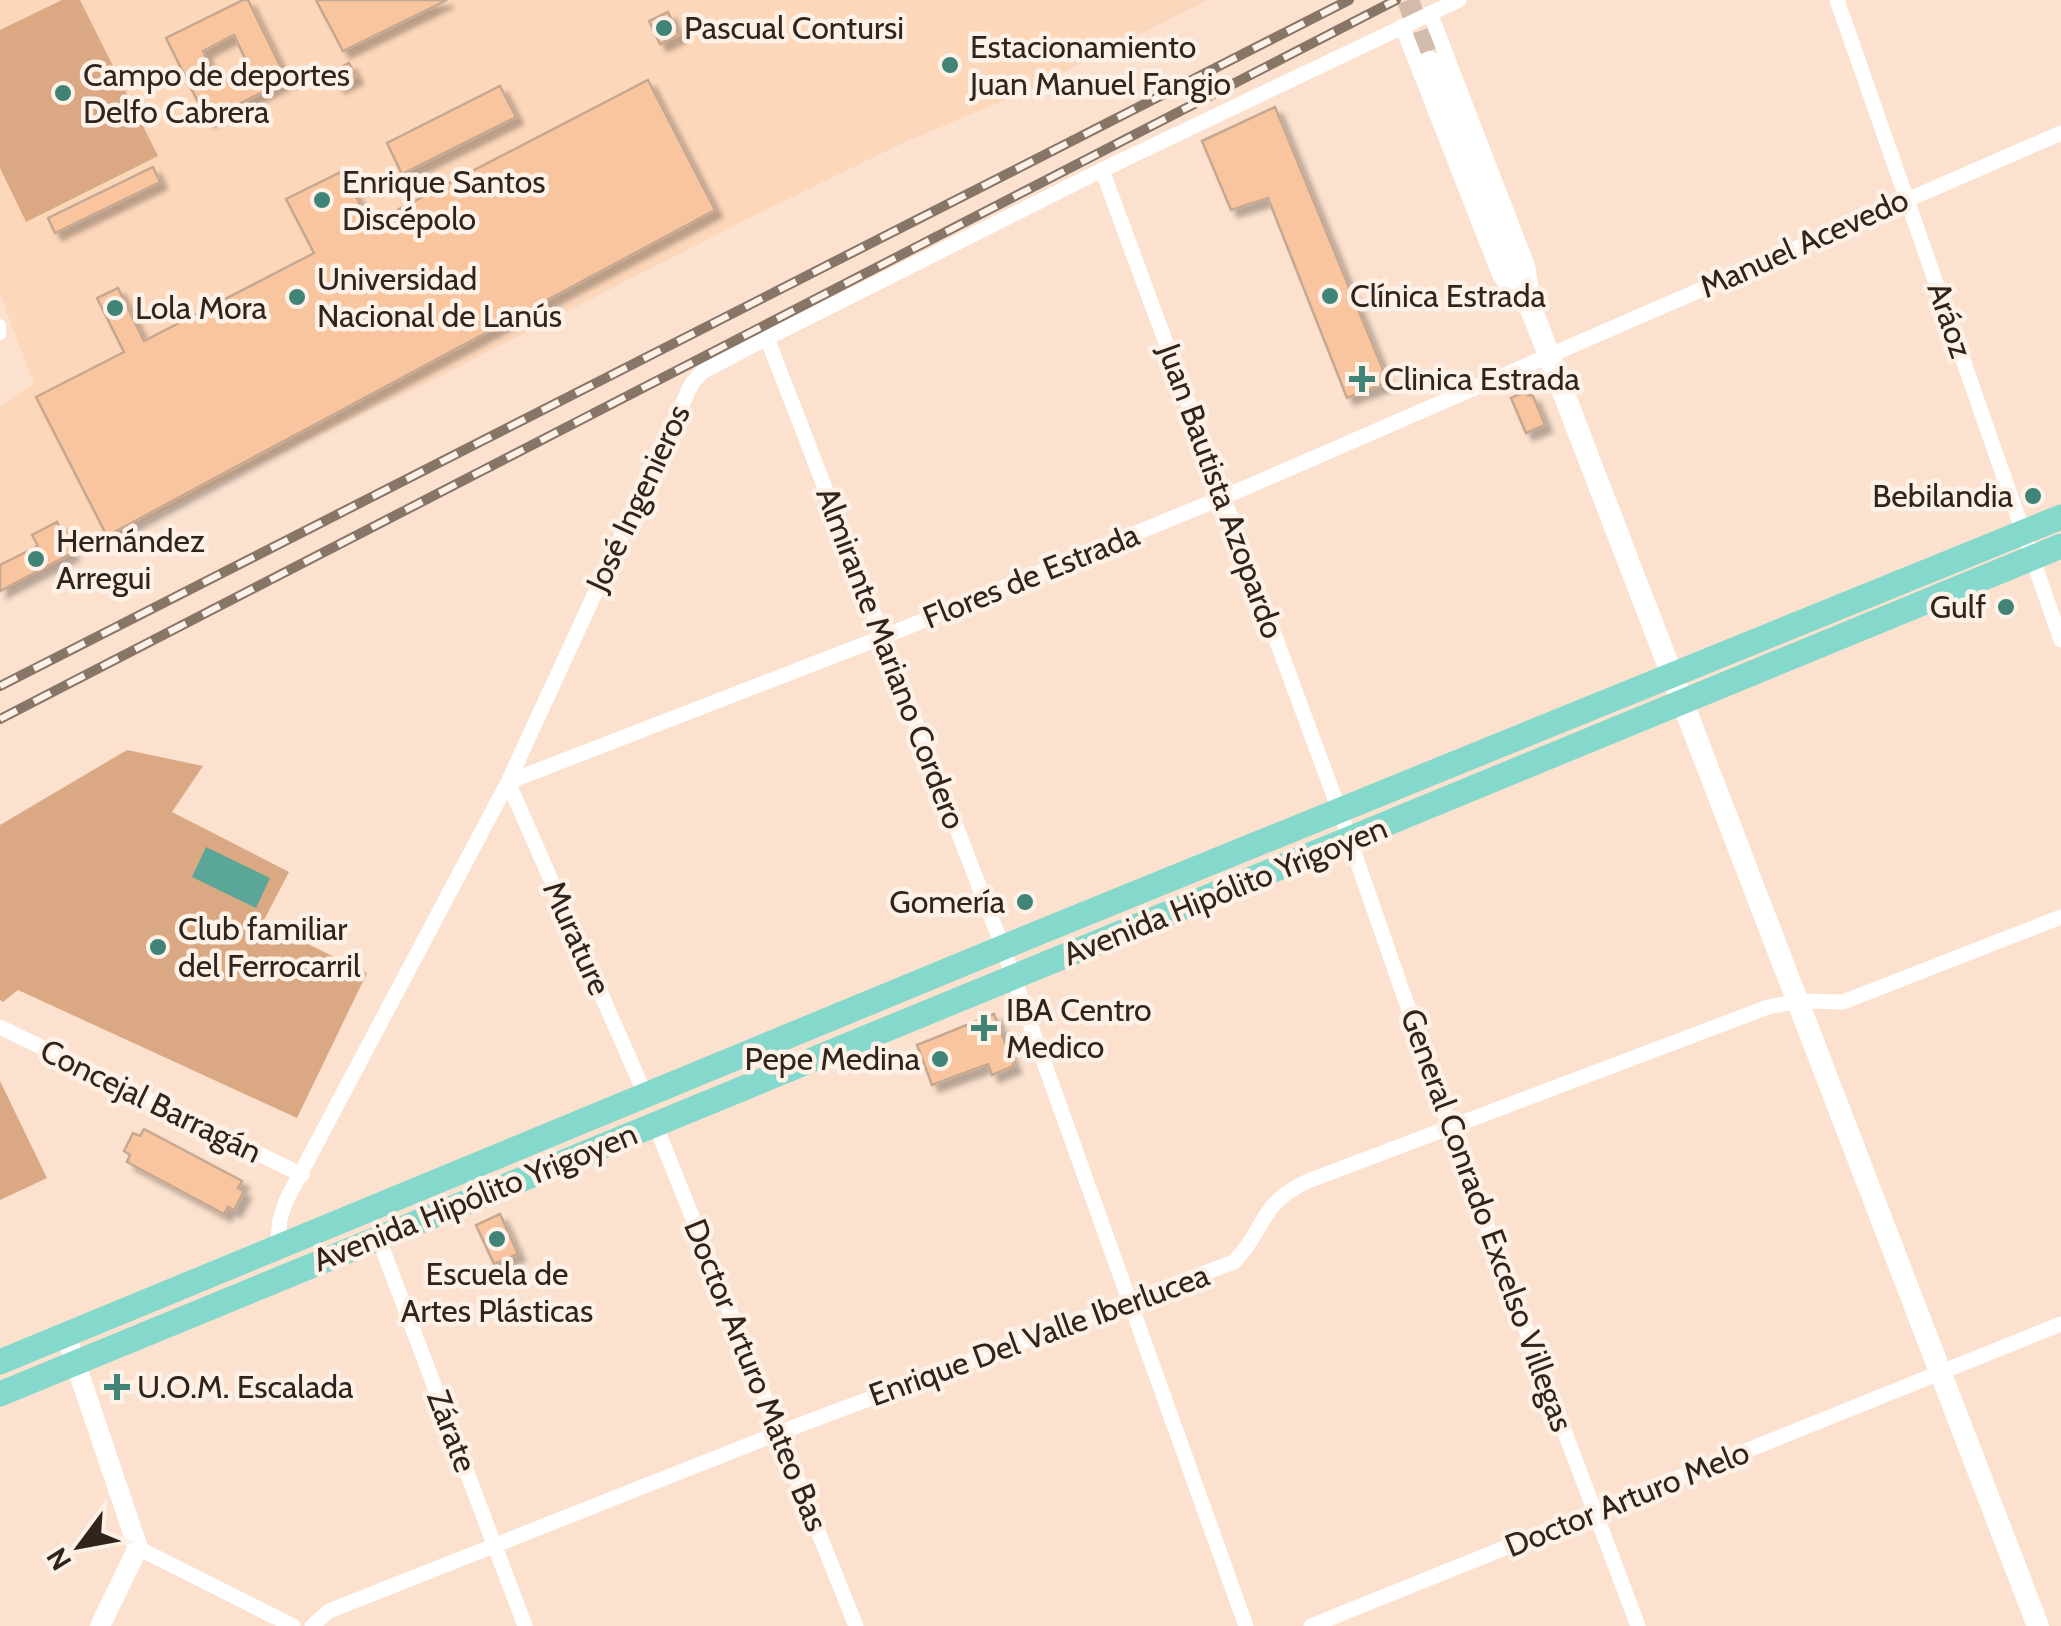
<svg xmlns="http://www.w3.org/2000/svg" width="2061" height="1626" font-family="Cabin,sans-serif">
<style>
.built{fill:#fdd7ba}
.green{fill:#daa984}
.water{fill:#5aa697}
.building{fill:#f9c59e;stroke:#c6a891;stroke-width:2.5;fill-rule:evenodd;filter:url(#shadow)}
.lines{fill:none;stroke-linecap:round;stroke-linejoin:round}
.secondary-tunnel{stroke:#d2bbaa;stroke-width:22;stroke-dasharray:22 11;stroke-linecap:butt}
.pedestrian{stroke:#fff;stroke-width:12}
.minor{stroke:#fff;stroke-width:15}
.tertiary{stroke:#fff;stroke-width:20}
.secondary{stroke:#fff;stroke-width:22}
.primary{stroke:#84d9cc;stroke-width:25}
.rail-casing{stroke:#877567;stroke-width:10}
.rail{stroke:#fef1e8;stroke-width:6;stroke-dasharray:19;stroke-linecap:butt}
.poi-dot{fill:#408377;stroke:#fef1e8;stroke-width:4}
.labels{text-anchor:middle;stroke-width:9;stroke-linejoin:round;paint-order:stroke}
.poi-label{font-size:32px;fill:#30241b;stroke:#fef1e8;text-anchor:start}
.street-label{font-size:32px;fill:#30241b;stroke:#fef1e8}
</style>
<defs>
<filter id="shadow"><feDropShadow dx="7" dy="7" stdDeviation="2.5" flood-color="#0004"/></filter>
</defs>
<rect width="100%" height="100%" fill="#fbe1ce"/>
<path class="built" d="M 0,0 L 1207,0 L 1026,91 L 905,142 L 737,224 L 445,374 L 201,491 L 0,594 L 0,406 L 34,384 L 0,294 Z"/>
<path class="green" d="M 62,0 L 80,0 L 158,156 L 26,222 L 0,168 L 0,30 Z
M 127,750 L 203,766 L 172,812 L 289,872 L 263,922 L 367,973 L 297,1118 L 18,990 L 3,1002 L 0,1000 L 0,825 Z
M 0,1081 L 47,1178 L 0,1200 Z"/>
<path class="water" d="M 206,847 L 270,878 L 256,908 L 192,877 Z"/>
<path class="building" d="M 243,0 L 248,0 L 287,80 L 207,120 L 166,38 ZM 234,35 L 249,67 L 218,82 L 203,51 Z
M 316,0 L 447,0 L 343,51 Z
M 668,12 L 679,35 L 660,44 L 649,21 Z
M 349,63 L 356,77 L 338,86 L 331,72 Z
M 648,80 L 715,210 L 107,536 L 36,397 L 124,352 L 97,298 L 118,288 L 144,341 L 314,253 L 286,199 L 343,171 L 370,224 Z
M 500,86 L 516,117 L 402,174 L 387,143 Z
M 1275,107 L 1388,382 L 1347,398 L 1268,198 L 1231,210 L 1202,141 Z
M 153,167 L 160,182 L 55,233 L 48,218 Z
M 1522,393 L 1533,396 L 1545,425 L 1526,433 L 1511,398 Z
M 57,522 L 72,553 L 0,591 L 0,565 L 38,546 L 32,535 Z
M 994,1014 L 1014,1066 L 992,1075 L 988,1064 L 932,1085 L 917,1045 Z
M 144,1129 L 242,1181 L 238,1188 L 244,1191 L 234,1210 L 228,1207 L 224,1214 L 127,1162 L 130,1155 L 124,1151 L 133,1133 L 140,1136 Z
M 500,1214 L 518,1254 L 494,1264 L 476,1225 Z"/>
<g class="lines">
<path class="secondary-tunnel" d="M 1408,0 L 1430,62"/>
<path class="pedestrian" d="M 0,325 L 0,334"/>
<path class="minor" d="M 1837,0 L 2061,640
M 1430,13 L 1528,267 L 1532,295
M 1402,26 L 1500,276 L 1523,306
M 1102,170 L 1340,812 L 1450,1128 L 1638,1626
M 767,338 L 1003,948 L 1246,1626
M 508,782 L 883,637 L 1224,497 L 2061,133
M 508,782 L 645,1094
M 0,1027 L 302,1175
M 655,1124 L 856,1626
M 378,1237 L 525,1626
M 277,1247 L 280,1219 L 286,1201 L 508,782 L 692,383 L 702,372 L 767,338 L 1102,170 L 1459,0
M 138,1548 L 293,1626
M 312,1626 L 329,1611 L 781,1432 L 1234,1262 C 1267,1228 1258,1204 1308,1181 L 1768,1007 L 1799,1001 L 1843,1002 L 2061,917
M 1311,1626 L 2061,1324"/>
<path class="tertiary" d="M 66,1335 L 138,1548 L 100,1626"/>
<path class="secondary" d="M 1430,62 L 1537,324 L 2038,1626"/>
<path class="primary" d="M 0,1362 L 1033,935 L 2061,517
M 0,1394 L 2061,546"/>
<defs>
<path id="rail" d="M 0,686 L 1349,0
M 0,719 L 1396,0"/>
</defs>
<use href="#rail" class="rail-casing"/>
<use href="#rail" class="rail"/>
</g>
<g class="poi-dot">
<circle cx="664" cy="28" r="10"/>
<circle cx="950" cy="65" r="10"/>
<circle cx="63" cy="93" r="10"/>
<circle cx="322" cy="200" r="10"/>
<circle cx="1330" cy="296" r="10"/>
<circle cx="297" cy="297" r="10"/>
<circle cx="115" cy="308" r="10"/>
<path d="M1357 364h10v10h10v10h-10v10h-10v-10h-10v-10h10z"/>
<circle cx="2033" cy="496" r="10"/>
<circle cx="36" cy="559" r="10"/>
<circle cx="2006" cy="607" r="10"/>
<circle cx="1025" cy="902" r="10"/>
<circle cx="158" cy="947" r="10"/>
<path d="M979 1013h10v10h10v10h-10v10h-10v-10h-10v-10h10z"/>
<circle cx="940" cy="1059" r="10"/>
<circle cx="497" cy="1239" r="10"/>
<path d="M112 1372h10v10h10v10h-10v10h-10v-10h-10v-10h10z"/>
</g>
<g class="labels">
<g class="poi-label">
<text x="684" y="39">Pascual Contursi</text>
<text x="970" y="58">Estacionamiento<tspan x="970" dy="37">Juan Manuel Fangio</tspan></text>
<text x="83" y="86">Campo de deportes<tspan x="83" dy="37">Delfo Cabrera</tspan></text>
<text x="342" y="193">Enrique Santos<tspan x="342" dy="37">Discépolo</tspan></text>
<text x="317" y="290">Universidad<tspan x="317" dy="37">Nacional de Lanús</tspan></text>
<text x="1350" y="307">Clínica Estrada</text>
<text x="135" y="319">Lola Mora</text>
<text x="1384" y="390">Clinica Estrada</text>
<text x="2013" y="507" text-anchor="end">Bebilandia</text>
<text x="56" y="552">Hernández<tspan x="56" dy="37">Arregui</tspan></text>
<text x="1986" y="618" text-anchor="end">Gulf</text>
<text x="1005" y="913" text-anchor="end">Gomería</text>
<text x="178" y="940">Club familiar<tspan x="178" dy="37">del Ferrocarril</tspan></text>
<text x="1006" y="1021">IBA Centro<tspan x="1006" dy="37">Medico</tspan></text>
<text x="920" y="1070" text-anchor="end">Pepe Medina</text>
<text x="497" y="1285" text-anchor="middle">Escuela de<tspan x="497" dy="37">Artes Plásticas</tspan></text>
<text x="137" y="1398">U.O.M. Escalada</text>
</g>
<g class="street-label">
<text transform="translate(1804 243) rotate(-24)" y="11">Manuel Acevedo</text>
<text transform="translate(1950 320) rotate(71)" y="11">Aráoz</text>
<text transform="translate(1221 491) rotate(70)" y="11">Juan Bautista Azopardo</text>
<text transform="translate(638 498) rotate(-65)" y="11">José Ingenieros</text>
<text transform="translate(1031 576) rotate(-22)" y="11">Flores de Estrada</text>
<text transform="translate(891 658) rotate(69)" y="11">Almirante Mariano Cordero</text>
<text transform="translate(1225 891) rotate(-22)" y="11">Avenida Hipólito Yrigoyen</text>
<text transform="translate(577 938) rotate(66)" y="11">Murature</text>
<text transform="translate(151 1101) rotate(26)" y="11">Concejal Barragán</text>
<text transform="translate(475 1197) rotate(-22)" y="11">Avenida Hipólito Yrigoyen</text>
<text transform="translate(1487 1220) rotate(70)" y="11">General Conrado Excelso Villegas</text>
<text transform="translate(1039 1335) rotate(-20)" y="11">Enrique Del Valle Iberlucea</text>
<text transform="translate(756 1375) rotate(68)" y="11">Doctor Arturo Mateo Bas</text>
<text transform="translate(452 1431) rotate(69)" y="11">Zárate</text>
<text transform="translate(1627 1499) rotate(-22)" y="11">Doctor Arturo Melo</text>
</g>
</g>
<g transform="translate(80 1546) rotate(238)" stroke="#fef1e8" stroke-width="8" paint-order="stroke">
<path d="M0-8L18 38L0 25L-18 38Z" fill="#30241b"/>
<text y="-15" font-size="28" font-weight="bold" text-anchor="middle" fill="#30241b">N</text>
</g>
</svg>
